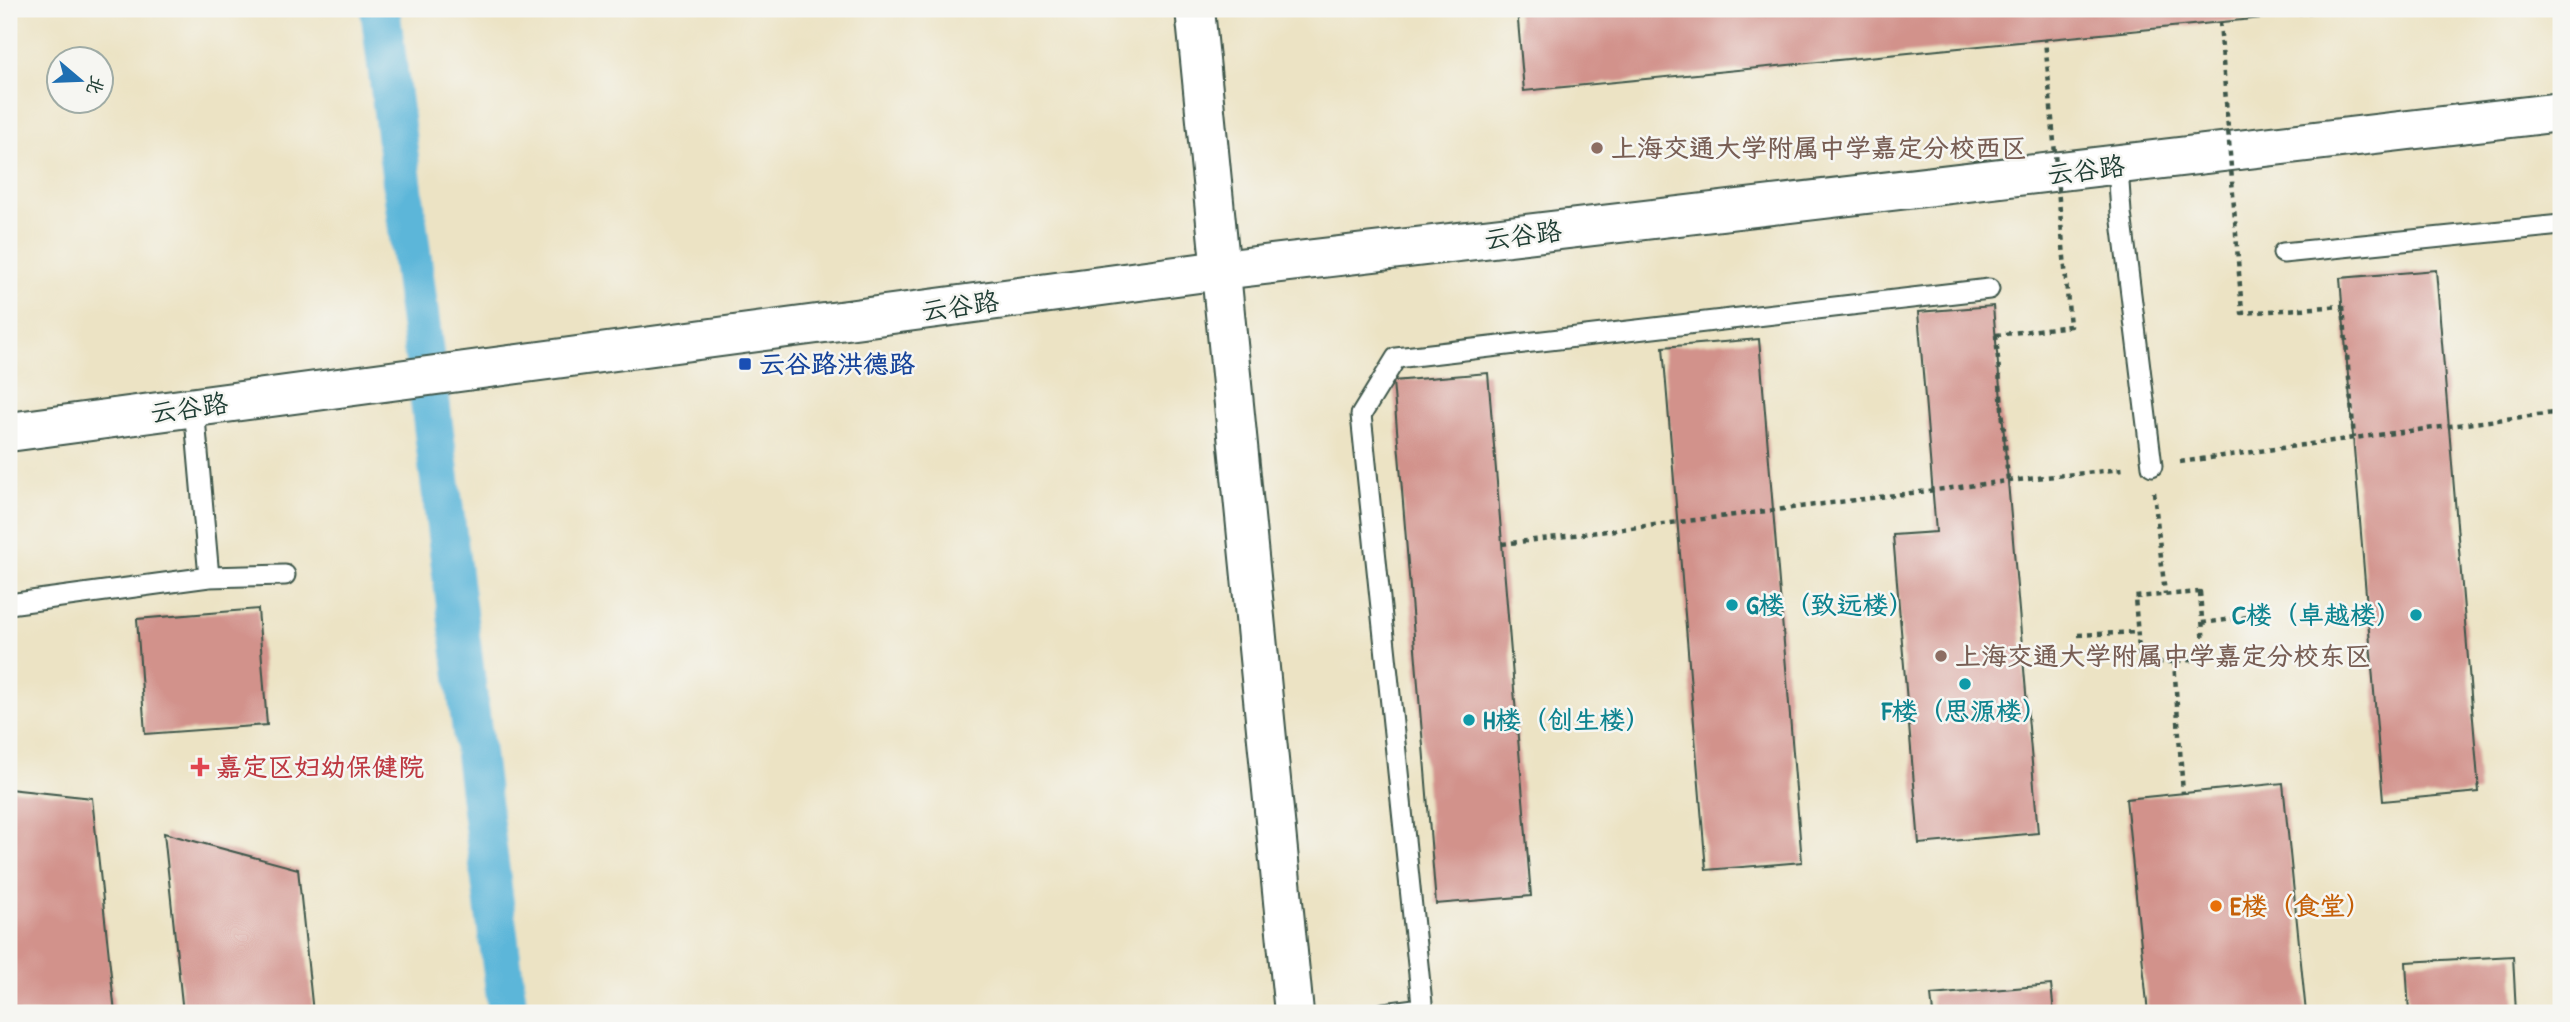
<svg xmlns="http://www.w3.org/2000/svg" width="2570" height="1022" font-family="'Patrick Hand','LXGW WenKai TC',sans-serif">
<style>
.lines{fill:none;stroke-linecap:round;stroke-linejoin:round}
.canal{stroke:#5bb6d9;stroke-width:40}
.building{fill:#d2928b}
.service-casing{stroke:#3e564a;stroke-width:23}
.minor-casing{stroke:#3e564a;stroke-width:42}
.secondary-casing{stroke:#3e564a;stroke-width:42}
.path{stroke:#3e564a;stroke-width:4.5;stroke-dasharray:5 5;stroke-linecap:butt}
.service{stroke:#fff;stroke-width:19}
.minor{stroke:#fff;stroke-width:38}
.secondary{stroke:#fff;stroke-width:38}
.path-bridge{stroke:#3e564a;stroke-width:4.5;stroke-dasharray:5 5;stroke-linecap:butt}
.education-dot{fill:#8d6e63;stroke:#f6f6f2;stroke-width:2.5}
.transit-dot{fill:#1a4fb4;stroke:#f6f6f2;stroke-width:2.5}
.culture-dot{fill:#0f9aa8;stroke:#f6f6f2;stroke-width:2.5}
.health-dot{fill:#e0444e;stroke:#f6f6f2;stroke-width:2.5}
.food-dot{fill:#e8710a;stroke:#f6f6f2;stroke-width:2.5}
.labels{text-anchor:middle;stroke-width:5;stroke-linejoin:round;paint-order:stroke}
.education-label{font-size:26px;font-weight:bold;fill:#785e54;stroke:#f6f6f2;text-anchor:start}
.street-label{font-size:26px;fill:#1f3d34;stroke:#f6f6f2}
.transit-label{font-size:26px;font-weight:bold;fill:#164399;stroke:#f6f6f2;text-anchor:start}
.culture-label{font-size:26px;font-weight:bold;fill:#0d838f;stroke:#f6f6f2;text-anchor:start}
.health-label{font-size:26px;font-weight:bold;fill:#be3a42;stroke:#f6f6f2;text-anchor:start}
.food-label{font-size:26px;font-weight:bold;fill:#c56008;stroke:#f6f6f2;text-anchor:start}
</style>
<rect width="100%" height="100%" fill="#f6f6f2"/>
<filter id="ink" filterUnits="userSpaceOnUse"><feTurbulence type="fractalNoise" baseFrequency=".0143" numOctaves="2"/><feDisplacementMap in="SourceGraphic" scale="14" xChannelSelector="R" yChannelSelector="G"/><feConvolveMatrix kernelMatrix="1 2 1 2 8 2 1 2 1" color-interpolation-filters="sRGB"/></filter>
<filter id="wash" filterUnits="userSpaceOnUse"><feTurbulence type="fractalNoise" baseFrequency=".00686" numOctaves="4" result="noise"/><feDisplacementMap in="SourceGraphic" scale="28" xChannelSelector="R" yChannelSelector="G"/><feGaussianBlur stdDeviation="1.57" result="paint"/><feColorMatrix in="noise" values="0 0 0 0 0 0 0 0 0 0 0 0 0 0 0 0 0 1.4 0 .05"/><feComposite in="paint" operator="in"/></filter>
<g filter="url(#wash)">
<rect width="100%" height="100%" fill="#ece3c4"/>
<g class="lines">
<path class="canal" d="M 380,9 L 508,1013"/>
</g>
<g id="blocks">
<path class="building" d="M 1517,9 L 2332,9 L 2333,11 L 1524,91 Z
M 2436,270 L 2479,792 L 2383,801 L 2340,278 Z
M 1993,306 L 2038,833 L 1919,844 L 1893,535 L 1936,532 L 1918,312 Z
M 1759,339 L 1802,862 L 1706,870 L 1663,347 Z
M 1488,373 L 1531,896 L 1436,904 L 1393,381 Z
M 258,609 L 267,725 L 145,734 L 137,619 Z
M 2556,782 L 2561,782 L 2561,824 L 2559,824 Z
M 2283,783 L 2306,1013 L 2148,1013 L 2126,799 Z
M 9,789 L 92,798 L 115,1013 L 9,1013 Z
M 164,833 L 298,869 L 313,1013 L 183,1013 Z
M 2513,956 L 2516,1013 L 2409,1013 L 2406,962 Z
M 2051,985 L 2054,1013 L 1933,1013 L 1931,995 Z"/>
</g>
</g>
<g filter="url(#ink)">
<use href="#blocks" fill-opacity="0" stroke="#3e564a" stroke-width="2"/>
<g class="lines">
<defs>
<path id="service" d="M 2118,166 L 2121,213 L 2152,466
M 2283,253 L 2561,225
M 194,407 L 209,577
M 9,604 L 209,577 L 285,575
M 1384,1013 L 1422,1008
M 1423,1013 L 1361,415 L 1396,358 L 1989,289"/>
<path id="minor" d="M 9,432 L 1221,270 L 2561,112"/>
<path id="secondary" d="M 1195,9 L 1294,1013"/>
</defs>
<use href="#service" class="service-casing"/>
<use href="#minor" class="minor-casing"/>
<use href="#secondary" class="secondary-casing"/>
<path class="path" d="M 2343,306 L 2354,438
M 1996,335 L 2008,481
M 2180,462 L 2354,438 L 2561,412
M 2154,492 L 2165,594
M 1502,544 L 2008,481 L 2123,469
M 2200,592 L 2205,659 L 2140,664 L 2135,597 Z
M 2202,623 L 2265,615
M 2078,635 L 2138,632
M 2174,661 L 2183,794"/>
<use href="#service" class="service"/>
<use href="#minor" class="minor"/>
<use href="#secondary" class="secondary"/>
<path class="path-bridge" d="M 2220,22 L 2242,313 L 2343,306
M 1996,335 L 2070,326 L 2045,39"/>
</g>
</g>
<g class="education-dot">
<circle cx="1597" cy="148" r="7"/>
<circle cx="1941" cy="656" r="7"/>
</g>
<rect class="transit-dot" x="738" y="357" width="14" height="14" rx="3.5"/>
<g class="culture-dot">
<circle cx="1732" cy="605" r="7"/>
<circle cx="2416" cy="615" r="7"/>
<circle cx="1965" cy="684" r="7"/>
<circle cx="1469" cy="720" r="7"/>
</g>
<path class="health-dot" d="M196.5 756.5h7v7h7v7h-7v7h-7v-7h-7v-7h7z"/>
<circle class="food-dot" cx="2216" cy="906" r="7"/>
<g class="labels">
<g class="education-label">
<text x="1611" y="157">上海交通大学附属中学嘉定分校西区</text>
<text x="1955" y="665">上海交通大学附属中学嘉定分校东区</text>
</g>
<g class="street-label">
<text transform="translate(2086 170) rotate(-7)" y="9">云谷路</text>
<text transform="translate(1523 235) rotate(-7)" y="9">云谷路</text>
<text transform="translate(960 306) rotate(-8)" y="9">云谷路</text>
<text transform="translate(189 408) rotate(-8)" y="9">云谷路</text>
</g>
<g class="transit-label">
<text x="759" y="373">云谷路洪德路</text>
</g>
<g class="culture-label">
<text x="1746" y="614">G楼（致远楼）</text>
<text x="2402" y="624" text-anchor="end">C楼（卓越楼）</text>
<text x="1965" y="720" text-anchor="middle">F楼（思源楼）</text>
<text x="1483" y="729">H楼（创生楼）</text>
</g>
<g class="health-label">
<text x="216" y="776">嘉定区妇幼保健院</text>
</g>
<g class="food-label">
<text x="2230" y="915">E楼（食堂）</text>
</g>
</g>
<rect width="2570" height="1022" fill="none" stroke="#f6f6f2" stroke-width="35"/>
<g transform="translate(80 80) rotate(109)"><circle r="33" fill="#f6f6f2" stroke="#a0aca6" stroke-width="2"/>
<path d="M0-5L12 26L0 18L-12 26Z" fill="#1f6fb2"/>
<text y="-10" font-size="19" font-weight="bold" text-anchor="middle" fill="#1f3d34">北</text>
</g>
</svg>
